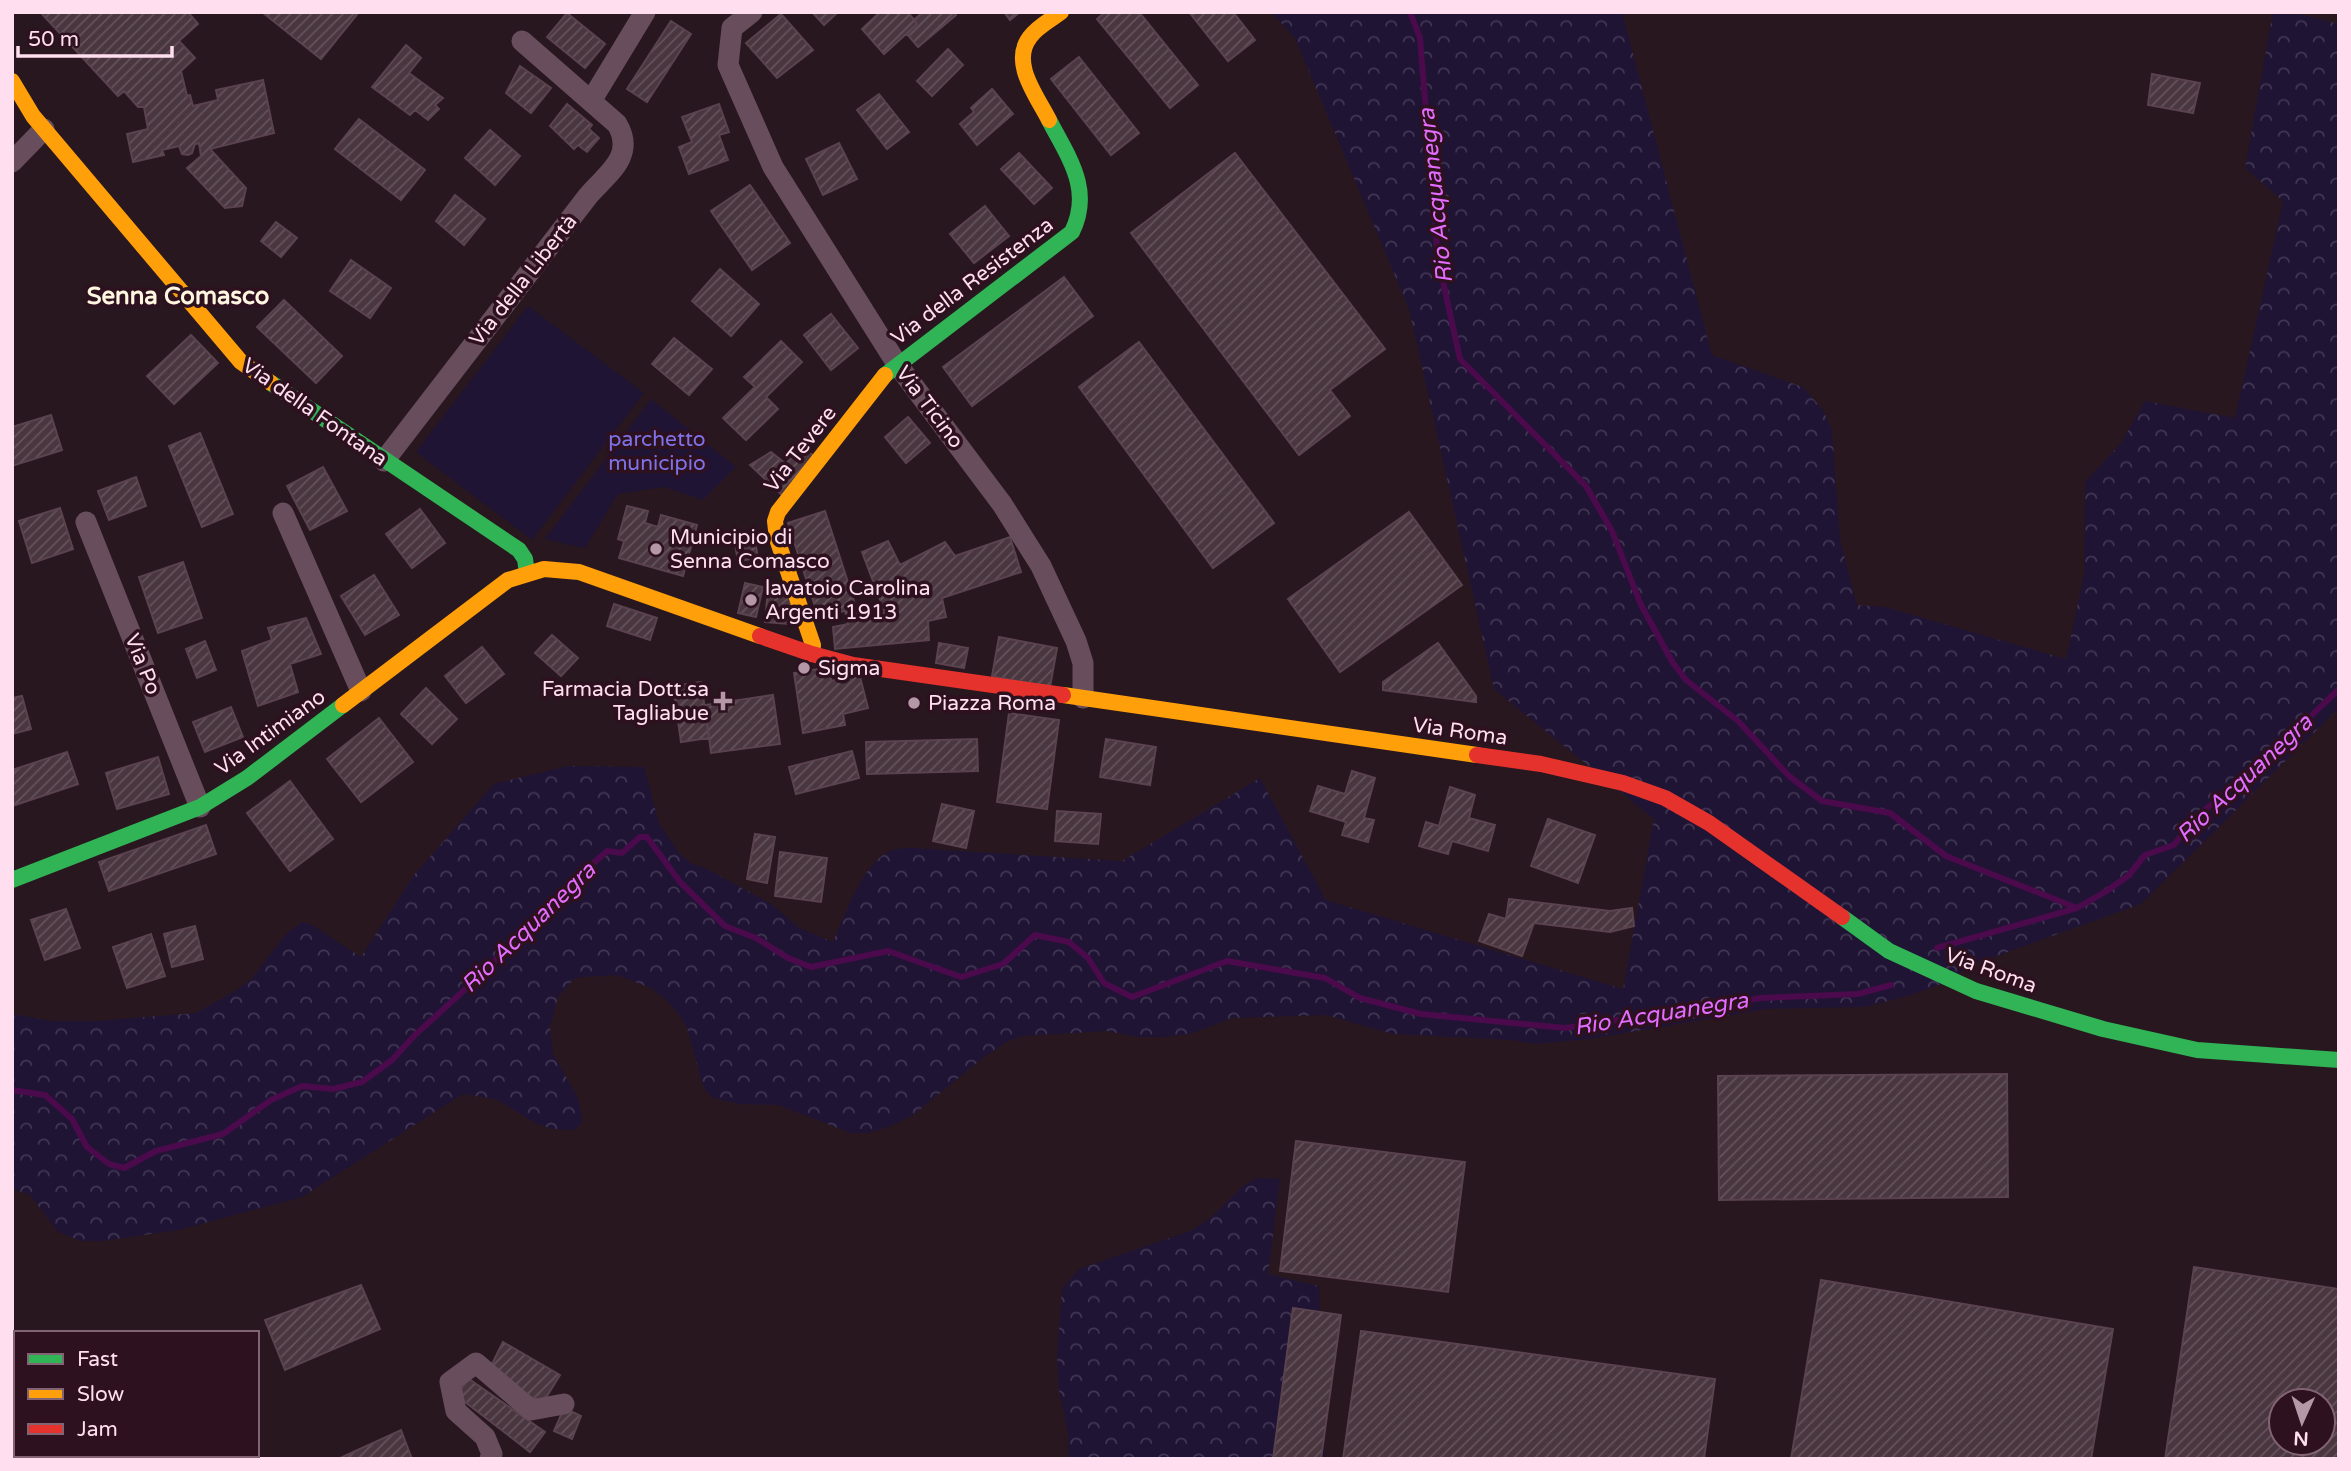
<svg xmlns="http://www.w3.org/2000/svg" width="2351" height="1471" font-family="'Varela Round',sans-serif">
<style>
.green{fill:#201435}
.forest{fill:url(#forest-crowns)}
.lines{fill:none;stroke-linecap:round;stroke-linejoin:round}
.stream{stroke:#4b0a4b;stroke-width:6}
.building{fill:url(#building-hatch);stroke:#5a424e;stroke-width:2;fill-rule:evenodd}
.street{stroke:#684d5d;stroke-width:21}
.fast{stroke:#30b455;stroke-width:16}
.slow{stroke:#ff9f0a;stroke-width:16}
.jam{stroke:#e5322d;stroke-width:16}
.poi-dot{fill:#b498a7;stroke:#2e111f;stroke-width:2.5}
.labels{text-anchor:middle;stroke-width:7;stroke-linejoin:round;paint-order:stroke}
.street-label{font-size:21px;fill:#ffdef0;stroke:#2e111f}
.park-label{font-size:21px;fill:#7e73e8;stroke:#2e111f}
.poi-label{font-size:21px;fill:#ffdef0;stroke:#2e111f;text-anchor:start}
.water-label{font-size:23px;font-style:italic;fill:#e36cff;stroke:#2e111f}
.quarter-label{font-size:24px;font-weight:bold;fill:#fff6e0;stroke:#2e111f}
</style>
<defs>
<pattern id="forest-crowns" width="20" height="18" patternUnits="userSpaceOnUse" patternTransform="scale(1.75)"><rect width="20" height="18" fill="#201435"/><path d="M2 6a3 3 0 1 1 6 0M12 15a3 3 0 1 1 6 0" fill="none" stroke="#413653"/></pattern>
<pattern id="building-hatch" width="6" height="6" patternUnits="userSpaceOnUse" patternTransform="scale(1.75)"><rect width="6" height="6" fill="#49363f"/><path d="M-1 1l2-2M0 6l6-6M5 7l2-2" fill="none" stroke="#64535b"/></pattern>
</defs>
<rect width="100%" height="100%" fill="#28171f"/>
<path class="green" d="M 528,306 L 644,393 L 532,540 L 416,452 Z
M 651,399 L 736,467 L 703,500 L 664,487 L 618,494 L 585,548 L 545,539 Z"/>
<path class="forest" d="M 1271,12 L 1622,12 L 1712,355 L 1803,387 L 1823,410 L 1832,430 L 1840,539 L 1857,605 L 1885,607 L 2066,659 L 2084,575 L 2085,482 L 2121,443 L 2145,401 L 2235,418 L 2283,201 L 2245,168 L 2273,12 L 2292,12 L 2339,24 L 2339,708 L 2141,904 L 1969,966 L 1947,982 L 1908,996 L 1864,1007 L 1766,1009 L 1589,1039 L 1536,1044 L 1511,1040 L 1393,1034 L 1326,1015 L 1232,1018 L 1193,1033 L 1166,1037 L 1138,1037 L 1107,1031 L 1023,1036 L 1008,1041 L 983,1058 L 913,1115 L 888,1127 L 868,1133 L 851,1133 L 778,1105 L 740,1104 L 713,1098 L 706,1091 L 701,1080 L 687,1028 L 680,1016 L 667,1001 L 651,988 L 617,975 L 583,977 L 574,979 L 558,997 L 550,1027 L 553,1054 L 578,1098 L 582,1117 L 582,1123 L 574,1130 L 552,1129 L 533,1122 L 498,1100 L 463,1094 L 302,1197 L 179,1230 L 103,1241 L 81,1241 L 58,1232 L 30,1195 L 12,1189 L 12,1014 L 52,1021 L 95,1021 L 196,1013 L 237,990 L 252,978 L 286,934 L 302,922 L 312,925 L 361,957 L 414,875 L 494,784 L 568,766 L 644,767 L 659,823 L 678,852 L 692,864 L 705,868 L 773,905 L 799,928 L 833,942 C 845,915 861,868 886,853 C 894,848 905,848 913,848 L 1122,861 L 1260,778 L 1326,900 L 1623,989 L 1654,819 L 1494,689 L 1409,309 L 1295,38 Z
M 1257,1178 L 1280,1179 L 1268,1274 L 1319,1286 L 1325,1459 L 1069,1459 L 1068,1433 L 1059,1390 L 1057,1357 L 1062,1289 L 1079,1269 L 1190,1231 L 1208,1220 L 1243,1186 Z"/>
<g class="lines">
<path class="stream" d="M 1410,12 L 1420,38 L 1438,259 L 1460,359 L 1586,486 L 1612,531 L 1641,605 L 1673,663 L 1686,680 L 1738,721 L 1789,776 L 1822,801 L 1890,813 L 1946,856 L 2077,908
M 1937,948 L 2077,908 L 2105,892 L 2128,876 L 2145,855 L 2174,845 L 2193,820 L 2280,746 L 2339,689
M 12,1090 L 45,1095 L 72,1119 L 87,1147 L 109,1164 L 124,1168 L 156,1151 L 223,1134 L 271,1100 L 302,1086 L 333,1089 L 362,1082 L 392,1060 L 415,1035 L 482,974 L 560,893 L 607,851 L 622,853 L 640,837 L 647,837 L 680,882 L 725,926 L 756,938 L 788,958 L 811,967 L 888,951 L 961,977 L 1003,964 L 1035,935 L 1069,942 L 1088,958 L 1104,983 L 1132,997 L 1227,961 L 1325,978 L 1360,998 L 1421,1014 L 1565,1028 L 1761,998 L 1858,994 L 1891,985"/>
</g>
<path class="building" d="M 44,12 L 188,12 L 198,24 L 179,41 L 195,58 L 181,71 L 187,96 L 190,95 L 193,106 L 218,100 L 216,90 L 263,80 L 274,133 L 210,149 L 246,188 L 242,206 L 225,208 L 187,168 L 201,156 L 199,143 L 195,144 L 192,153 L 188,155 L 182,154 L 179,146 L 162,150 L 164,155 L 133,162 L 127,134 L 148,129 L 144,107 L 138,107 L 124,91 L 118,96 L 42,14 Z
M 262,12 L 359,12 L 321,59 Z
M 812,12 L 838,12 L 824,25 Z
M 880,12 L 908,12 L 917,24 L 884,54 L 862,29 Z
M 923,12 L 954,12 L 956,15 L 918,47 L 907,34 L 917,24 L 914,20 Z
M 1004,12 L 1020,12 L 1010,20 Z
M 1105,12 L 1139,12 L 1198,85 L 1170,108 L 1097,19 Z
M 1189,12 L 1233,12 L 1255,40 L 1228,61 Z
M 567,13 L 605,44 L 585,68 L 547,37 Z
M 781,14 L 813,50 L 777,78 L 746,43 Z
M 671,21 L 691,34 L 647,102 L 627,89 Z
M 406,45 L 421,58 L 409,73 L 443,98 L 435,105 L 439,109 L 428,120 L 415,110 L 410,115 L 372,87 Z
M 948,49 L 963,65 L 932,96 L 917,81 Z
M 1079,57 L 1139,133 L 1111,155 L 1051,79 Z
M 520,66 L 551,88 L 531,113 L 506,93 Z
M 2152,74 L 2200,83 L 2193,113 L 2148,105 Z
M 992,89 L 1013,114 L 977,145 L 960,124 L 974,112 L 971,108 Z
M 879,94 L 909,132 L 887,149 L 857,110 Z
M 567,104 L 592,125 L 589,129 L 599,138 L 587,152 L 578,145 L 574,149 L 550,126 Z
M 719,104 L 729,132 L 719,135 L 728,160 L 689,174 L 679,147 L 692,142 L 682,117 Z
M 359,119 L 425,170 L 401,200 L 335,149 Z
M 490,130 L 520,156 L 495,185 L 465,158 Z
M 839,143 L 857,179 L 823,195 L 806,159 Z
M 1019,153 L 1052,188 L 1034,204 L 1001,169 Z
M 1235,153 L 1385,349 L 1330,390 L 1350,416 L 1299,455 L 1131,233 Z
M 750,185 L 790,243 L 752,270 L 711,211 Z
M 455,195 L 485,219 L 464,245 L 436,221 Z
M 985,206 L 1009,236 L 974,263 L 950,234 Z
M 276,222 L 297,238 L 281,257 L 261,241 Z
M 351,260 L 391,288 L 370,318 L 330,291 Z
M 720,269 L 759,304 L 731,336 L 692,301 Z
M 1064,277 L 1093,316 L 972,406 L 943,367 Z
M 284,300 L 342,356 L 316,383 L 257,327 Z
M 831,314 L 858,348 L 831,370 L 804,335 Z
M 191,335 L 218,363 L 174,404 L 147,376 Z
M 674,338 L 712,369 L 689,395 L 652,364 Z
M 781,341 L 802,362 L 766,397 L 778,409 L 746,440 L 723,418 L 755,387 L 744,377 Z
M 1139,342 L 1274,523 L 1213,568 L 1079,387 Z
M 51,415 L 62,450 L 12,466 L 12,427 Z
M 908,417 L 930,443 L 906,463 L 885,437 Z
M 200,433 L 233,514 L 202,527 L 169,446 Z
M 801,446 L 814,456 L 783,496 L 750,465 L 771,452 L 786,464 Z
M 323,467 L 347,511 L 310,530 L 287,486 Z
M 136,477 L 146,506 L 109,520 L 98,491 Z
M 627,506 L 648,511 L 645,523 L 658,527 L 661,515 L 697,525 L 683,576 L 619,558 L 624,541 L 618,539 Z
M 60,508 L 73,549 L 32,563 L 19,521 Z
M 420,509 L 445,543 L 412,568 L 386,534 Z
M 825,511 L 856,607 L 819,619 L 788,523 Z
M 1409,512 L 1462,585 L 1340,672 L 1288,599 Z
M 753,531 L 758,558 L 738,561 L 733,534 Z
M 1010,537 L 1021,572 L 942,598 L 946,617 L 928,621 L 929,640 L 835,649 L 833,627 L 848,624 L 845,611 L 856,607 L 859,619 L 885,613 L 862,552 L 888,541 L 900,565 L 945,542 L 955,556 Z
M 183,562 L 202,618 L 158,633 L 139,577 Z
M 374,575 L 399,615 L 365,635 L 341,596 Z
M 745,583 L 763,587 L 756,617 L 738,613 Z
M 768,589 L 791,590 L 789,624 L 765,622 Z
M 614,604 L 657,618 L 650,640 L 607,626 Z
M 306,618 L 321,654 L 290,664 L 298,692 L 258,706 L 242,651 L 272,640 L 268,628 Z
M 552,635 L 578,658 L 561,676 L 535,653 Z
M 999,637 L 1057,648 L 1050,687 L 992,676 Z
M 205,641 L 216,670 L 197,678 L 186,649 Z
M 939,643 L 968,648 L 964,668 L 936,663 Z
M 1438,643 L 1476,696 L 1476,702 L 1383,690 L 1383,682 Z
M 482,647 L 504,674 L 466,703 L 445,676 Z
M 831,667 L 831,681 L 859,673 L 868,708 L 843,714 L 845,725 L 803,733 L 794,673 Z
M 701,682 L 709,738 L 681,742 L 673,686 Z
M 426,688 L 457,719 L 432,744 L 401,714 Z
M 773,695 L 780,744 L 711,753 L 705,705 Z
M 22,696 L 31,729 L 12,734 L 12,698 Z
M 231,707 L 243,737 L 205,752 L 193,722 Z
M 1009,713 L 1059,720 L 1047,809 L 997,802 Z
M 379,718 L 413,762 L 361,802 L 327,759 Z
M 977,739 L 978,771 L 867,774 L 866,742 Z
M 1106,739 L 1156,747 L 1150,785 L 1100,777 Z
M 852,751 L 859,778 L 796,794 L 789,767 Z
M 67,752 L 78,784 L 12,806 L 12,770 Z
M 158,757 L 169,794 L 117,809 L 106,773 Z
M 1352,771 L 1375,778 L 1364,818 L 1374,820 L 1368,842 L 1342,835 L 1346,822 L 1310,811 L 1318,786 L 1345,794 Z
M 290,781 L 333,839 L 290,871 L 247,813 Z
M 1450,787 L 1475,795 L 1469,818 L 1495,825 L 1488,851 L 1452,841 L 1448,854 L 1419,846 L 1426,822 L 1439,826 Z
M 942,804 L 974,811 L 966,848 L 933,841 Z
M 1057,811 L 1101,814 L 1098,844 L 1055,841 Z
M 1548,819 L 1595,835 L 1578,883 L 1531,866 Z
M 206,825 L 216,854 L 109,891 L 99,862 Z
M 755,834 L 775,837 L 767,883 L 747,879 Z
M 780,852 L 827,858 L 821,902 L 775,896 Z
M 1509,899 L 1610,911 L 1632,908 L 1634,926 L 1610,932 L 1534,923 L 1522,956 L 1479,941 L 1489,914 L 1506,919 Z
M 66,909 L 80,948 L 45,960 L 31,920 Z
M 195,926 L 203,959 L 172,967 L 164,934 Z
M 151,934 L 165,976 L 127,988 L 113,947 Z
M 2007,1074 L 2008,1197 L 1719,1200 L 1718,1076 Z
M 1296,1141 L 1465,1162 L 1448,1292 L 1280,1271 Z
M 2194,1267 L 2339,1289 L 2339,1459 L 2165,1459 ZM 2281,1401 L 2323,1401 L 2323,1443 L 2281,1443 Z
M 1821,1280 L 2113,1329 L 2091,1459 L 1791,1459 Z
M 361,1285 L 380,1329 L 285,1370 L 265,1320 Z
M 1293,1308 L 1341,1315 L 1321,1459 L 1273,1459 Z
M 1361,1331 L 1715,1379 L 1704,1459 L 1343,1459 Z
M 503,1342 L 560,1375 L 542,1404 L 489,1370 Z
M 469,1379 L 545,1432 L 530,1452 L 456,1395 Z
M 564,1408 L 581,1416 L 572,1439 L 554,1431 Z
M 401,1430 L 412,1459 L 338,1459 Z"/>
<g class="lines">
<path class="street" d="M 752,12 L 732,28 L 728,65 L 773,167 L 897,364 L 1002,504 L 1041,566 L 1076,641 L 1083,663 L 1083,698
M 591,101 L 645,12
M 12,162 L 44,129
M 384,461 L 588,196 C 607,174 636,156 617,124 L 522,41
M 283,513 L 361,691
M 86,522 L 200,807
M 490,1459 L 492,1454 L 485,1437 L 456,1411 L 450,1382 L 476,1363 L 531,1410 L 564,1404"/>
<path class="fast" d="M 885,375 L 1072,232 C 1093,189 1068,157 1049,120
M 271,383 L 519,550 L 525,559 L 527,573
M 12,880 L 200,807 L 247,778 L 343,705
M 1842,917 L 1889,951 L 1976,991 L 2103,1029 L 2197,1050 L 2339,1060"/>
<path class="slow" d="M 12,81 L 33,116 L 241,362 L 271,383
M 1049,120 C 1037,96 1010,63 1030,37 C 1038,26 1051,20 1061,12
M 812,654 L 813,645 L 777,539 L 775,521 L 778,512 L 885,375
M 1063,695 L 1477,755
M 343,705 L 508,580 L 544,569 L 579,572 L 760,636"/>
<path class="jam" d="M 760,636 L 812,654 L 853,665 L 1063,695
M 1477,755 L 1541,764 L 1623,783 L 1665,798 L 1709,823 L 1842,917"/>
</g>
<g class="poi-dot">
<circle cx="656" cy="549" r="7"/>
<circle cx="751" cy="600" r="7"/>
<circle cx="804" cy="668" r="7"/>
<path d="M719.5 690.5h7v7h7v7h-7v7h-7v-7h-7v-7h7z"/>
<circle cx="914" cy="703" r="7"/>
</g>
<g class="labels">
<g class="street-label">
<text transform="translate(523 280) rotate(-52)" y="7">Via della Libertà</text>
<text transform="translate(972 281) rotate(-37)" y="7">Via della Resistenza</text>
<text transform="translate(930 407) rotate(53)" y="7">Via Ticino</text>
<text transform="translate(315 412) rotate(35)" y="7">Via della Fontana</text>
<text transform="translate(800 449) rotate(-52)" y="7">Via Tevere</text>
<text transform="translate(143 664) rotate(68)" y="7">Via Po</text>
<text transform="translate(1460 731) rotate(8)" y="7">Via Roma</text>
<text transform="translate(270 732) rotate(-36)" y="7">Via Intimiano</text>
<text transform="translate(1991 970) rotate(20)" y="7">Via Roma</text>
</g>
<g class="park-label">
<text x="657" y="446">parchetto<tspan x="657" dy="24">municipio</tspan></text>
</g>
<g class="poi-label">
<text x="670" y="544">Municipio di<tspan x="670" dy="24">Senna Comasco</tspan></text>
<text x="765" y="595">lavatoio Carolina<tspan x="765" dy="24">Argenti 1913</tspan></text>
<text x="818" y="675">Sigma</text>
<text x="709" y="696" text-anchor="end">Farmacia Dott.sa<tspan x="709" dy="24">Tagliabue</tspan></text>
<text x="928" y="710">Piazza Roma</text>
</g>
<g class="water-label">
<text transform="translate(1435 196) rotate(-96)" y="8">Rio Acquanegra</text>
<text transform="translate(2244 778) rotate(-43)" y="8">Rio Acquanegra</text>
<text transform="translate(528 927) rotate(-44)" y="8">Rio Acquanegra</text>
<text transform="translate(1661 1013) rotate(-9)" y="8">Rio Acquanegra</text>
</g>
<g class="quarter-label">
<text x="178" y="304">Senna Comasco</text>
</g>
</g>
<rect width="2351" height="1471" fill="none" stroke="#ffdef0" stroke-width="28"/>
<rect x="14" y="1331" width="245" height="126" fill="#2e111f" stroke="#826373" stroke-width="2"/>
<rect x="28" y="1354" width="35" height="10" fill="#30b455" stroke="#826373" stroke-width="2"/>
<text x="77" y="1366" font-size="21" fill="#ffdef0">Fast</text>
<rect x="28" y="1389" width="35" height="10" fill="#ff9f0a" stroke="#826373" stroke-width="2"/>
<text x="77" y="1401" font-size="21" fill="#ffdef0">Slow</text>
<rect x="28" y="1424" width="35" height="10" fill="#e5322d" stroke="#826373" stroke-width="2"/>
<text x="77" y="1436" font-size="21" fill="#ffdef0">Jam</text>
<g transform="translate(2302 1422) rotate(183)"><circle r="33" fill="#2e111f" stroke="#826373" stroke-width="2"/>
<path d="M0-5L12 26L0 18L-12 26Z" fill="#b498a7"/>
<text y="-10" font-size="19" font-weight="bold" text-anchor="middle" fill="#ffdef0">N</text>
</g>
<path d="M18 46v10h154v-10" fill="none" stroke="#ffdef0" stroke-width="3.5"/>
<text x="28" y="46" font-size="21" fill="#ffdef0" stroke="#2e111f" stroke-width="5" paint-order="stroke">50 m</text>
</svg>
